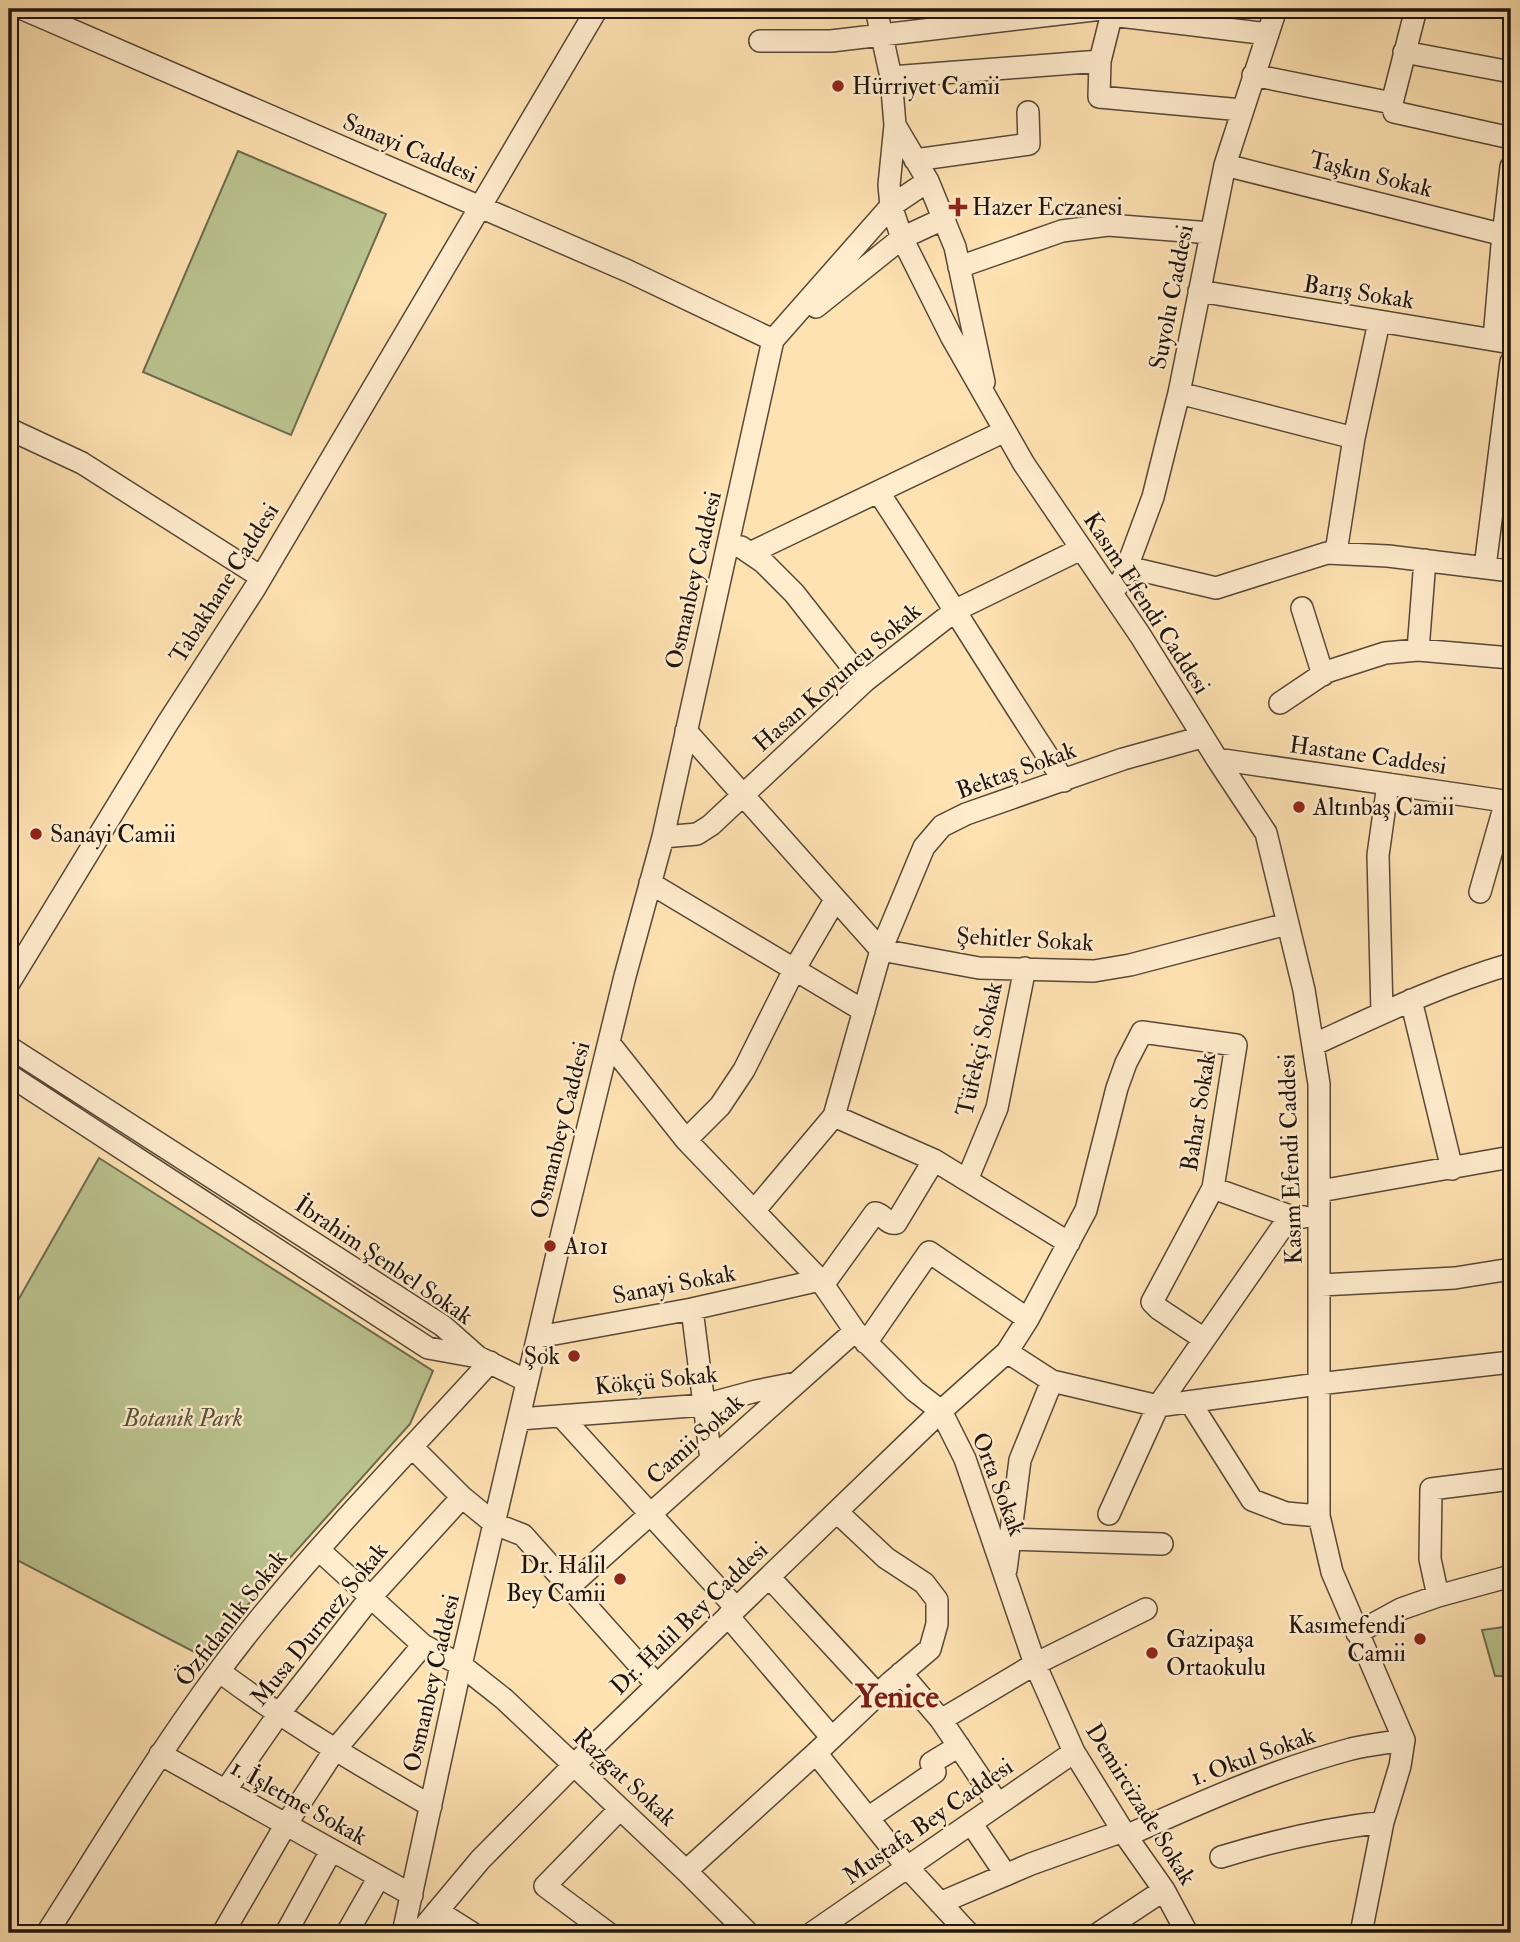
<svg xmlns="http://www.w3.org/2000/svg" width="1520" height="1942" font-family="'IM FELL Double Pica',serif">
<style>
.green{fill:#bbc490;stroke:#6d6c50;stroke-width:2}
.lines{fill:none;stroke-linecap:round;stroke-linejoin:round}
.minor-casing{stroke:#574838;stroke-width:24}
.minor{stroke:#ffeccd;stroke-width:21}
.poi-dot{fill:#8f2418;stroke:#ffeccd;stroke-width:2.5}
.labels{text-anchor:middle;stroke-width:5;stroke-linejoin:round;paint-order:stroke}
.poi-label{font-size:24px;fill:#1f150f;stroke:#ffeccd;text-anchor:start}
.street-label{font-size:24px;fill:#1f150f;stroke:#ffeccd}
.park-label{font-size:24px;font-style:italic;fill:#56523c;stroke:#ffeccd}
.district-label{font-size:32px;font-weight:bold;fill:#7a1f14;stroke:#ffeccd}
</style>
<rect width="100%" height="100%" fill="#ffe2b2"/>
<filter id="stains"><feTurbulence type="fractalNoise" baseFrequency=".00286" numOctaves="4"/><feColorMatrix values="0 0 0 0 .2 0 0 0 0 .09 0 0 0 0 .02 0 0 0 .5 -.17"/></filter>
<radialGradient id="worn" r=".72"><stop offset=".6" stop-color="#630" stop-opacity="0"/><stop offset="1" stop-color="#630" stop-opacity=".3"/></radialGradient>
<path class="green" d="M 238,151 L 386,214 L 291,435 L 143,372 Z
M 99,1158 L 433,1371 L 410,1424 L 202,1656 L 9,1556 L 9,1316 Z
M 1511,1626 L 1511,1676 L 1495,1676 L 1482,1630 Z"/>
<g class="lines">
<defs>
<path id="minor" d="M 23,9 L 628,271 L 773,340
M 876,9 L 891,77 L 895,125 L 889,185 L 891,206 L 902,238 L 951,336 L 1024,464 L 1140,635 L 1217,759 L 1266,833 L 1304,990 L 1319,1084 L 1319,1516 L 1332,1572 L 1404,1740 L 1400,1766 L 1383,1822 L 1361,1933
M 1416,9 L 1392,103 L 1394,112 L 1511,138
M 1111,15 L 1268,34
M 760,41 L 831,41 L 1102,9
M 1404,52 L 1511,72
M 1100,61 L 1113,9
M 1253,75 L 1392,103
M 891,77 L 1100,61 L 1099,97 L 1242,110
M 895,125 L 928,181 L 955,247 L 984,382
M 915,160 L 1029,144 L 1028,112
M 1225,165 L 1504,235
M 959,267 L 1062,231 L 1108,225 L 1211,233
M 1199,291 L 1511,343
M 816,307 L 902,238 L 945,218
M 1494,339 L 1502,245 L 1511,167
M 1179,393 L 1354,438
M 9,429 L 82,463 L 261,577
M 879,493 C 942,588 1001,686 1064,781
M 741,547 L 763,562 L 794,593 L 864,682
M 1336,552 L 1354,438 L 1379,322
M 750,553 L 1005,431
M 1127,567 L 1216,588 L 1327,553 L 1388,556 L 1511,571
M 1485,567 L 1511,362
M 1112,593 L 1123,578 L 1153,497 L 1179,393 L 1225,165 L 1276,9
M 1302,608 L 1323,675
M 1418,650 L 1425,560
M 1280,703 L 1326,672 L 1385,653 L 1418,650 L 1511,658
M 686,731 L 881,950
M 1217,759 L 1511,802
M 663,837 L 697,834 L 711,825 L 865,681 L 956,610 L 1081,549
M 650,883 L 864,1011
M 1480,892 L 1506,801
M 881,950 L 979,968 L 1094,971 L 1130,965 L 1287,924
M 9,983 L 167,724 L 255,588 L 597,9
M 1411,1000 L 1452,1169
M 1382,1013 L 1378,855 L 1388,784
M 609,1043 L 686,1140 L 820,1280 L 855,1331 L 915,1391 L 941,1411 L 965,1459 L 1035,1664 L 1074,1752 L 1126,1836 L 1164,1890 L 1187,1933
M 1313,1045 C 1378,1015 1442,984 1511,964
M 9,1047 L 443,1326 L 478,1357 L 527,1381
M 9,1075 L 428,1348 L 478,1357
M 834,1116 L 934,1160 L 1069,1243
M 686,1140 L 720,1106 L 744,1070 L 794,970 L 835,900
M 967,1180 L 997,1108 L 1025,968
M 1213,1188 L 1290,1216 L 1304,1217
M 1320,1191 L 1511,1157
M 754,1211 L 834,1116 L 881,950 L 924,847 L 942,826 L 966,814 L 1123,759 L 1202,737
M 823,1285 L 875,1213 C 884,1214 887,1225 896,1223 L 934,1160
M 1321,1285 L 1455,1278 L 1511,1269
M 692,1309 L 711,1460
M 538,1337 L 692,1309 L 820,1280
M 866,1343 L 929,1252 L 1028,1319
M 1007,1352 L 1052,1381 L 1158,1406 L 1318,1384 L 1511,1362
M 1190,1402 L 1252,1500 L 1286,1513 L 1319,1516
M 561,1416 L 736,1608
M 519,1419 L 704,1405 L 756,1391 L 796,1383
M 412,1447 L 462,1497 L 495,1524 L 523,1535 L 657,1685
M 1109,1514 L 1158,1406 L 1290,1216
M 1010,1539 L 1162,1544
M 319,1550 L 423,1645 L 461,1665 L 504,1699 L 686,1871 L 748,1933
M 1006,1570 L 1020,1460 L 1052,1381
M 769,1577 L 878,1695
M 570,1586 L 855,1331
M 1438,1596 L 1430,1559 L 1431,1489 L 1511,1479
M 728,1616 L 832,1738
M 1357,1633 L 1401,1609 L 1438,1596 L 1511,1576
M 220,1672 C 287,1722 358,1764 431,1806
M 901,1673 L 941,1720 L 998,1804
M 941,1720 L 1035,1664 L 1146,1609
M 816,1753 L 907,1867 L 968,1933
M 160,1754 L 412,1895
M 225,1791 L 278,1715 L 370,1598 L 462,1497
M 868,1818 L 935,1772 L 931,1763 L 959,1746
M 971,1823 L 1006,1875
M 1126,1836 C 1199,1803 1273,1770 1351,1749 C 1368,1745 1386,1743 1404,1740
M 1221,1857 C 1276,1840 1325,1829 1383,1822
M 686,1871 L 816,1753 L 891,1682 L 930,1649 L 937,1624 L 937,1600 L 924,1583 L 886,1558 L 837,1512
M 940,1903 L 1031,1864 L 1123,1831
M 437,1911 L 472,1933
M 47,1933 C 114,1828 178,1719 257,1622 C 330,1532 412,1448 490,1362
M 223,1933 L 285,1826 L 334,1751 L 423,1645
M 286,1933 L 331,1851
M 347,1933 L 379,1877
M 403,1933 L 461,1665 L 562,1233 L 625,976 L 663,837 L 773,340 L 891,206 L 928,181
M 419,1933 L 480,1860 L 573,1766 L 941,1411 L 1007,1352 L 1028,1319 L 1086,1210 L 1117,1088 L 1126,1063 L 1142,1032 L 1236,1045 L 1213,1188 L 1152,1302 L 1159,1309 L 1204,1339
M 608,1933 L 545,1886 L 620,1809
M 812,1933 L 1074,1752
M 1099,1933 L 1164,1890"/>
</defs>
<use href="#minor" class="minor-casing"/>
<use href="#minor" class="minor"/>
</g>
<g class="poi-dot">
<circle cx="838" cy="86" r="7"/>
<path d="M954.5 196.5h7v7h7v7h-7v7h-7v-7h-7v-7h7z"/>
<circle cx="1299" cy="807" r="7"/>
<circle cx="36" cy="834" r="7"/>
<circle cx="550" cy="1246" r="7"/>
<circle cx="574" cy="1356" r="7"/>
<circle cx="620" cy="1579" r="7"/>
<circle cx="1420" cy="1639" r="7"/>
<circle cx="1152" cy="1653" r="7"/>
</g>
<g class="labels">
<g class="poi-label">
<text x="852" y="94">Hürriyet Camii</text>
<text x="972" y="215">Hazer Eczanesi</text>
<text x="1313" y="815">Altınbaş Camii</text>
<text x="50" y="842">Sanayi Camii</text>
<text x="564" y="1254">A101</text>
<text x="560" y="1364" text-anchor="end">Şok</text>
<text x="606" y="1573" text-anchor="end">Dr. Halil<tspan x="606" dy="28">Bey Camii</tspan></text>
<text x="1406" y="1633" text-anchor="end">Kasımefendi<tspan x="1406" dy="28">Camii</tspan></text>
<text x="1166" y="1647">Gazipaşa<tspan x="1166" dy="28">Ortaokulu</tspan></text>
</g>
<g class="street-label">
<text transform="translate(410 148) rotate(23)" y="8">Sanayi Caddesi</text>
<text transform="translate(1371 174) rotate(14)" y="8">Taşkın Sokak</text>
<text transform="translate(1359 292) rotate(9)" y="8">Barış Sokak</text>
<text transform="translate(1171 297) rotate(-79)" y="8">Suyolu Caddesi</text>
<text transform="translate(693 580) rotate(-77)" y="8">Osmanbey Caddesi</text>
<text transform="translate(224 583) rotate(-58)" y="8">Tabakhane Caddesi</text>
<text transform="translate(1147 603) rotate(57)" y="8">Kasım Efendi Caddesi</text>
<text transform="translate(837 677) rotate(-41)" y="8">Hasan Koyuncu Sokak</text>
<text transform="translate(1368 755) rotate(8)" y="8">Hastane Caddesi</text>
<text transform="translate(1016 770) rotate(-20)" y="8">Bektaş Sokak</text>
<text transform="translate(1025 939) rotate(3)" y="8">Şehitler Sokak</text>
<text transform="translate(979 1049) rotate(-77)" y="8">Tüfekçi Sokak</text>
<text transform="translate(1198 1112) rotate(-81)" y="8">Bahar Sokak</text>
<text transform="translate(560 1130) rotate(-76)" y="8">Osmanbey Caddesi</text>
<text transform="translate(1290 1159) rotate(-92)" y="8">Kasım Efendi Caddesi</text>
<text transform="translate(384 1260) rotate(34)" y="8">İbrahim Şenbel Sokak</text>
<text transform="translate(674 1284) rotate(-11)" y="8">Sanayi Sokak</text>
<text transform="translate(656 1380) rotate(-6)" y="8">Kökçü Sokak</text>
<text transform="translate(695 1439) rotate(-42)" y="8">Camii Sokak</text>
<text transform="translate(999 1484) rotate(69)" y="8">Orta Sokak</text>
<text transform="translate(231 1618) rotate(-52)" y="8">Özfidanlık Sokak</text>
<text transform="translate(689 1618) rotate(-44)" y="8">Dr. Halil Bey Caddesi</text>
<text transform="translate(319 1624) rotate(-51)" y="8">Musa Durmez Sokak</text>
<text transform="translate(431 1683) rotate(-77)" y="8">Osmanbey Caddesi</text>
<text transform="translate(1253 1756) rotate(-20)" y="8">1. Okul Sokak</text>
<text transform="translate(625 1777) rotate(43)" y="8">Razgat Sokak</text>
<text transform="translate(299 1802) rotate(29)" y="8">1. İşletme Sokak</text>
<text transform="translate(1141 1804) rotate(58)" y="8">Demircizade Sokak</text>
<text transform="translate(928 1821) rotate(-35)" y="8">Mustafa Bey Caddesi</text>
</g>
<g class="park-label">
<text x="183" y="1426">Botanik Park</text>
</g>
<g class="district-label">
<text x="897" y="1707">Yenice</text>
</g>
</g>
<rect width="1520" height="1942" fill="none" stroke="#ffe2b2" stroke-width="35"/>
<rect x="10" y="10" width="1499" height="1921" fill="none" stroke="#1f150f" stroke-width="3.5"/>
<rect x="18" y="18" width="1485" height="1907" fill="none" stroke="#1f150f" stroke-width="2"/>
<rect width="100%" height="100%" filter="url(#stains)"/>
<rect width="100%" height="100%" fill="url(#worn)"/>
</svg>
